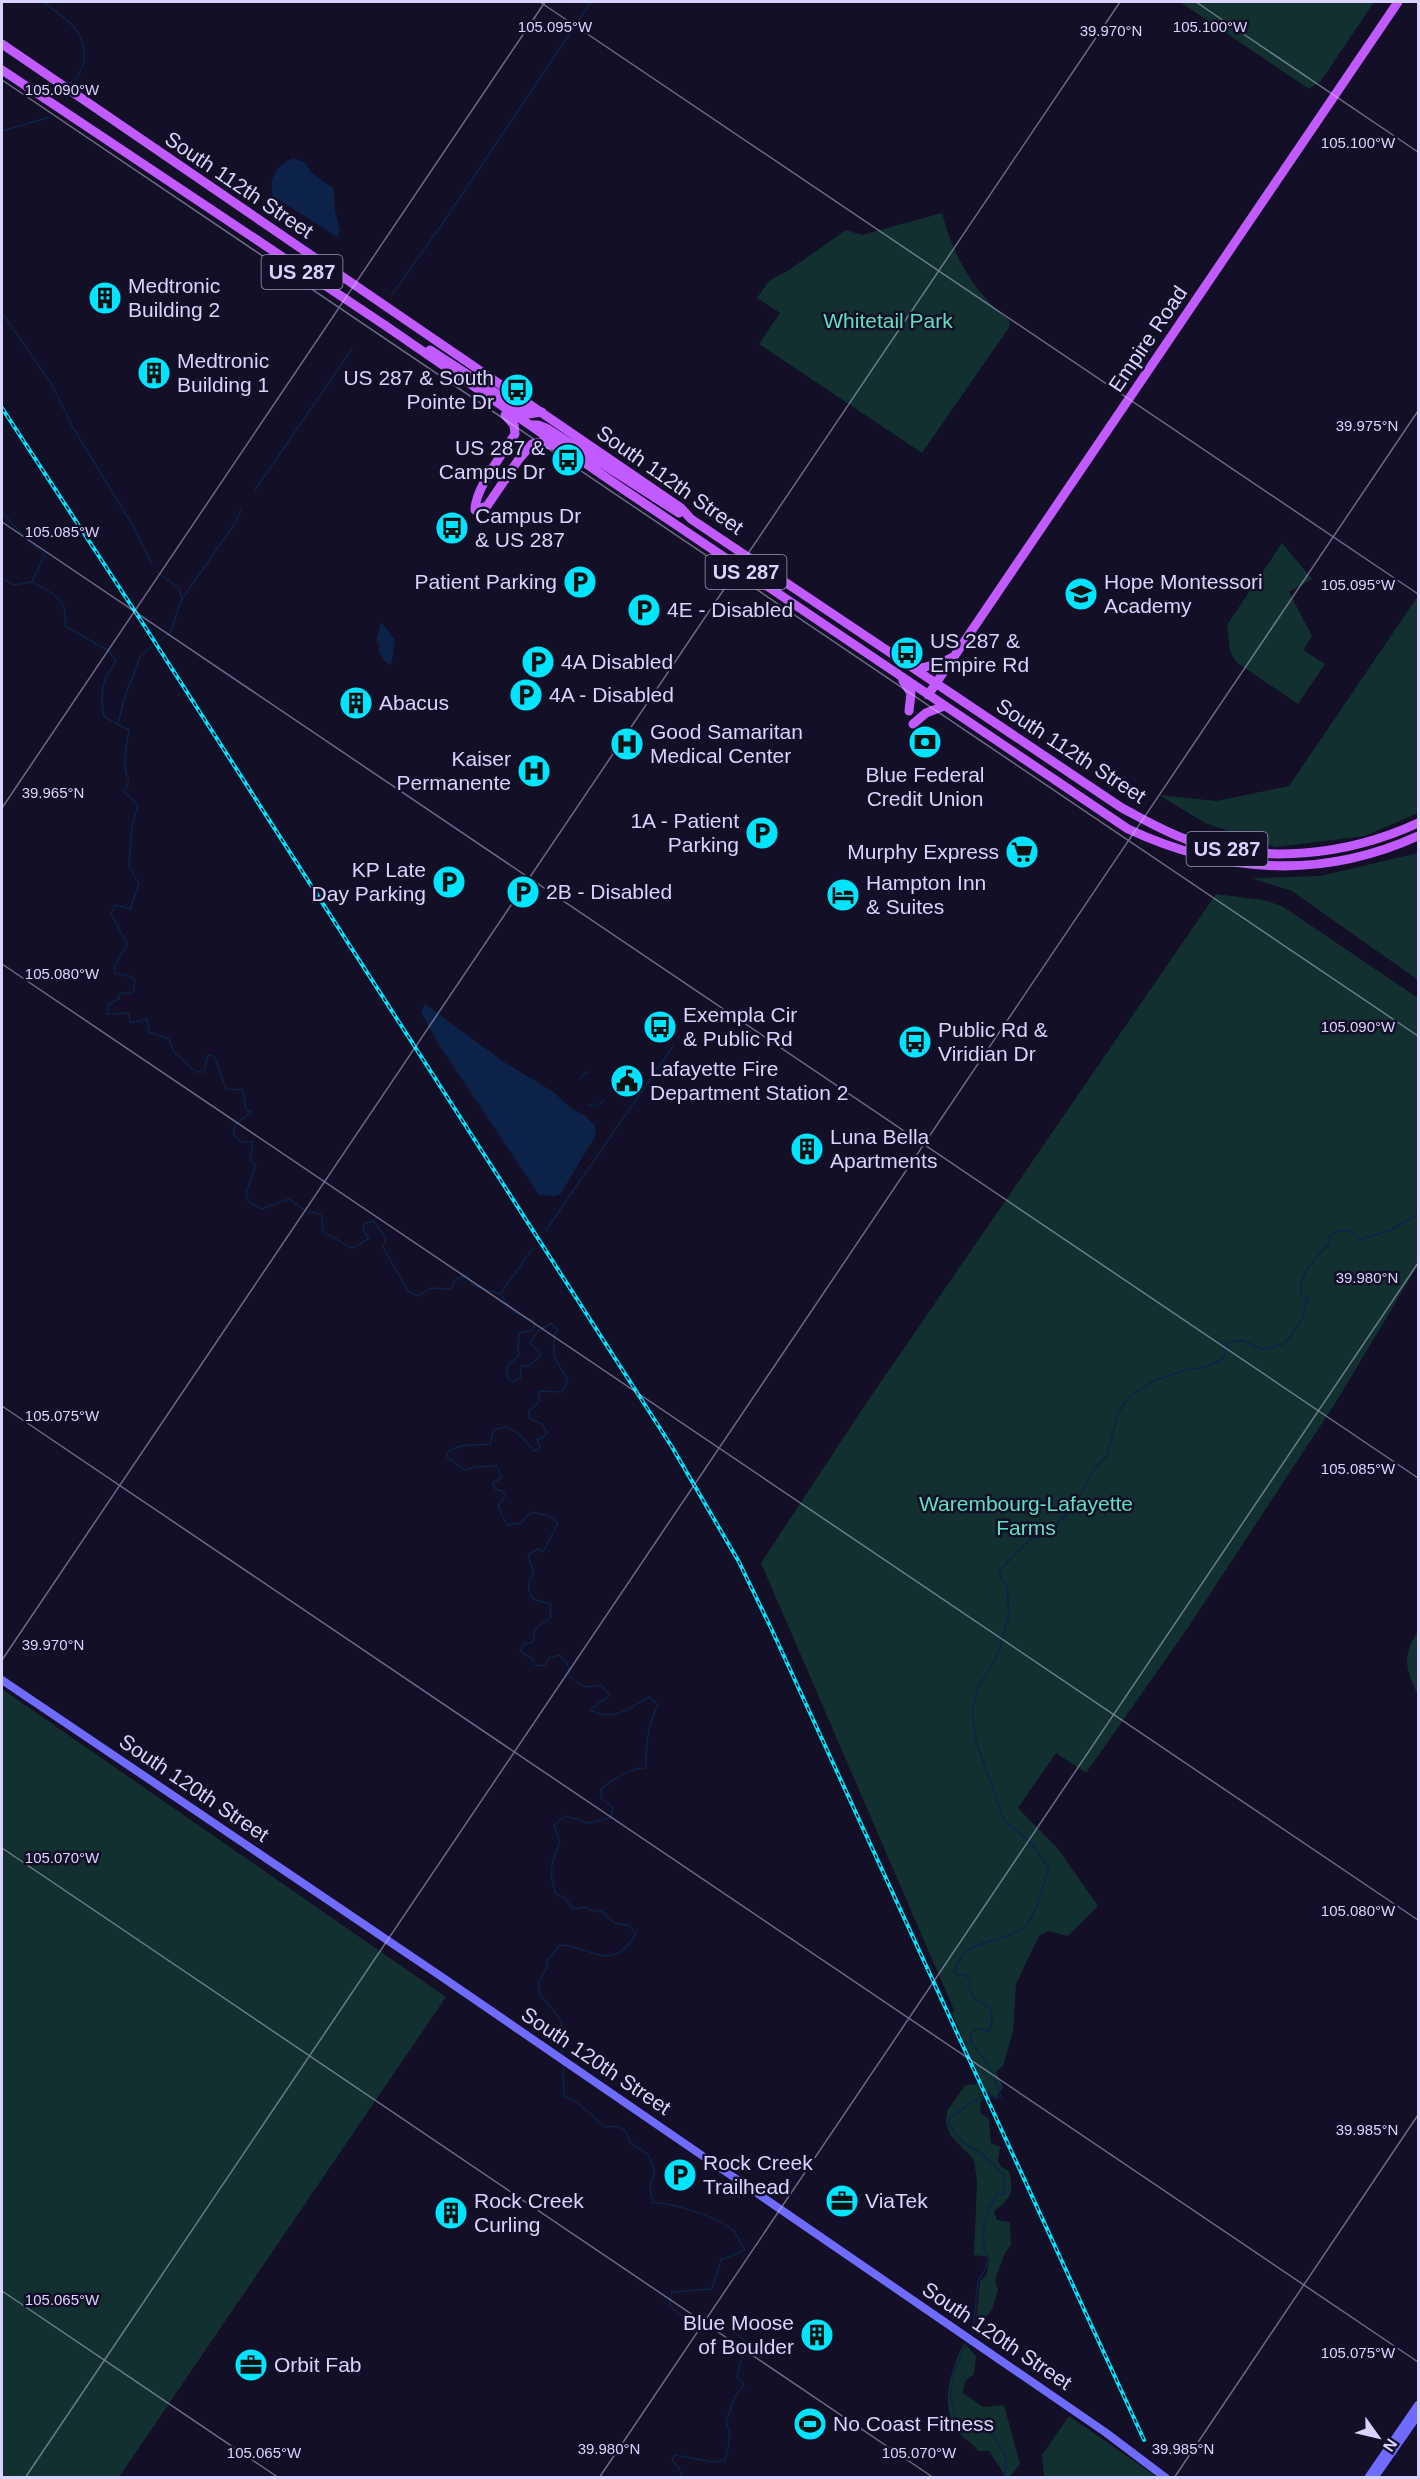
<svg xmlns="http://www.w3.org/2000/svg" width="1420" height="2479" font-family="Helvetica,sans-serif">
<style>
.green{fill:#12302f}
.water{fill:#0c2248}
.lines{fill:none;stroke-linecap:round;stroke-linejoin:round}
.stream{stroke:#0c2248;stroke-width:1.5}
.secondary{stroke:#6f6bff;stroke-width:8}
.primary{stroke:#c25bff;stroke-width:9}
.rail-casing{stroke:#00e5ff;stroke-width:4}
.rail{stroke:#130f26;stroke-width:1.5;stroke-dasharray:4.5;stroke-linecap:butt}
.ticks{fill:none;stroke:#d9d4ff;stroke-width:1.5;stroke-opacity:0.45}
.labels{text-anchor:middle;stroke-width:5;stroke-linejoin:round;paint-order:stroke}
.shield{fill:#130f26;stroke:#9e99be;stroke-width:1.5}
.shield-label{font-size:20px;font-weight:bold;fill:#d9d4ff}
.street-label{font-size:21px;fill:#d9d4ff;stroke:#130f26}
.poi-label{font-size:21px;fill:#d9d4ff;stroke:#130f26;text-anchor:start}
.park-label{font-size:21px;fill:#5fe0c0;stroke:#130f26}
.ticks-label{font-size:15px;text-anchor:middle;fill:#d9d4ff;stroke:#130f26;stroke-width:5;stroke-linejoin:round;paint-order:stroke}
</style>
<rect width="100%" height="100%" fill="#130f26"/>
<path class="green" d="M 1180,2 L 1374,2 L 1321,81 L 1309,89 Z
M 942,213 C 953,256 974,293 1009,320 L 1010,326 L 922,453 L 759,344 L 780,313 L 757,298 L 769,281 L 789,270 L 846,230 L 862,235 Z
M 1282,543 L 1312,579 L 1289,592 L 1312,636 L 1303,650 L 1325,664 L 1298,704 L 1236,662 L 1230,651 L 1227,625 Z
M 1418,596 L 1418,813 L 1365,836 L 1276,847 L 1205,823 L 1159,795 L 1216,801 L 1289,786 Z
M 1418,853 L 1418,980 L 1292,891 L 1251,878 L 1320,876 Z
M 1216,894 L 1263,900 L 1282,906 L 1418,998 L 1418,1265 L 1336,1402 L 1187,1629 L 1086,1773 L 1056,1753 L 1018,1808 L 1058,1849 L 1098,1906 L 1068,1936 L 1049,1931 L 1039,1936 L 1016,1984 L 1013,2032 L 1003,2066 L 996,2072 L 1003,2087 L 996,2098 L 986,2091 L 952,2013 L 954,2010 L 761,1563 L 865,1405 Z
M 1418,1631 L 1418,1696 C 1406,1667 1401,1659 1418,1631 Z
M 2,1689 L 446,1997 L 119,2477 L 2,2477 Z
M 978,2084 L 983,2099 L 980,2104 L 981,2113 L 989,2119 L 991,2143 L 1000,2147 L 998,2161 L 1001,2167 L 1009,2171 C 1014,2193 1012,2197 994,2211 L 997,2220 L 1010,2222 L 1011,2245 L 1005,2253 L 995,2280 L 998,2290 L 992,2310 L 982,2322 L 980,2332 L 975,2333 L 980,2282 L 987,2274 L 989,2257 L 974,2255 L 977,2182 L 974,2160 L 951,2136 L 946,2124 L 947,2111 L 965,2085 Z
M 964,2343 L 976,2356 L 974,2374 L 965,2381 L 963,2393 L 983,2407 L 1004,2405 L 1020,2464 L 1010,2477 L 1006,2477 L 989,2451 L 978,2451 C 971,2440 959,2437 953,2424 C 941,2398 952,2367 964,2343 Z
M 1069,2416 L 1157,2477 L 1044,2477 L 1042,2455 Z"/>
<path class="water" d="M 293,158 L 304,162 L 312,173 L 334,189 L 335,211 L 340,231 L 337,237 L 273,196 C 268,178 276,165 293,158 Z
M 381,622 L 395,640 L 391,665 L 384,661 L 378,650 L 380,646 L 376,642 Z
M 425,1004 L 504,1062 L 552,1091 L 571,1108 L 585,1116 L 595,1126 L 596,1135 L 561,1193 L 556,1196 L 539,1195 L 436,1040 L 421,1011 Z"/>
<g class="lines">
<path class="stream" d="M 42,2 C 63,15 88,32 84,61 C 83,68 77,77 74,83
M 2,131 L 50,117
M 391,296 L 440,227 L 591,2
M 2,313 L 51,383 L 72,426 L 136,531 L 152,565
M 255,490 L 352,349
M 2,512 L 27,540 L 45,554 L 32,582 C 53,593 69,599 65,626 L 109,651 L 116,661 C 101,682 100,693 104,717 L 129,730 C 127,745 121,767 129,781 L 124,792 L 138,805 L 132,826 L 129,866 L 139,884 L 130,909 L 115,905 L 111,913 L 127,944 L 115,966 L 115,973 L 132,977 L 135,981 L 133,993 L 120,993 L 119,999 L 109,1004 L 107,1014 L 129,1013 L 130,1023 L 147,1019 L 149,1032 L 169,1039 L 175,1053 L 196,1072 L 204,1072 L 208,1055 L 214,1056 L 226,1089 L 243,1090 L 246,1109 L 251,1112 L 235,1125 L 233,1134 L 241,1142 L 253,1142 L 250,1160 L 256,1165 L 246,1192 L 249,1202 L 261,1209 L 289,1199 L 309,1213 L 316,1212 L 322,1216 L 323,1233 C 334,1235 342,1245 353,1248 L 369,1238 L 363,1230 L 364,1224 L 373,1221 L 386,1238 L 383,1247 L 408,1291 L 418,1296 L 431,1288 L 451,1289 L 455,1280 L 466,1275 L 473,1285 L 500,1294 L 514,1312 L 534,1321 L 535,1326 L 530,1331 L 519,1333 L 518,1349 L 520,1354 L 506,1367 L 509,1379 L 513,1382 L 521,1377 L 520,1371 L 522,1366 L 529,1366 L 541,1355 L 530,1343 L 538,1331 L 551,1323 L 558,1330 L 554,1335 L 554,1357 L 568,1380 L 562,1392 L 539,1391 L 539,1402 L 529,1411 L 529,1418 L 542,1424 L 547,1432 L 543,1438 L 537,1439 L 541,1449 L 534,1451 L 520,1435 L 507,1427 L 493,1430 L 490,1444 C 475,1446 460,1442 447,1453 L 447,1457 L 465,1470 L 475,1467 L 497,1466 L 501,1478 L 493,1483 L 495,1489 L 502,1491 L 505,1496 L 498,1506 L 507,1525 L 521,1523 L 531,1512 L 550,1516 L 558,1523 L 543,1552 L 538,1549 L 528,1555 L 534,1573 C 527,1582 527,1589 533,1599 L 551,1604 L 550,1618 L 535,1629 L 533,1642 L 524,1644 L 520,1651 L 533,1659 L 535,1665 L 545,1666 L 549,1658 L 559,1655 L 568,1665 L 570,1677 L 585,1687 L 601,1685 L 610,1695 L 590,1710 C 614,1723 628,1708 650,1697 L 658,1705 C 647,1725 646,1746 646,1768 C 629,1768 614,1778 601,1789 L 601,1798 L 613,1808 L 610,1818 L 589,1823 L 565,1816 L 554,1825 L 560,1843 C 550,1862 549,1876 556,1894 L 564,1897 L 573,1909 L 585,1907 L 590,1910 L 603,1912 C 611,1922 616,1925 629,1925 L 636,1934 C 611,1975 593,1946 560,1945 L 548,1959 L 546,1970 L 538,1982 L 540,1994 L 561,2020 L 562,2056
M 157,572 L 179,588 L 182,599
M 2,578 L 13,585 L 32,582
M 118,724 L 124,699 L 141,655 L 171,632 L 180,602 L 235,523 L 241,509
M 580,1079 L 582,1075 L 588,1072
M 588,1105 L 596,1106 L 604,1100
M 546,1230 L 673,1046
M 500,1294 L 533,1248
M 563,2063 L 564,2096 L 577,2102 L 605,2127 L 617,2126 L 625,2131 L 631,2144 L 648,2154 L 655,2170 L 650,2188 L 653,2203 C 671,2202 720,2218 733,2230 C 738,2235 740,2244 745,2250 L 721,2260 L 712,2289 L 672,2292 L 669,2306 L 687,2319 C 698,2316 705,2322 715,2319 L 755,2348 L 749,2354 L 743,2353 L 737,2377 L 744,2385 L 735,2396 L 726,2423 C 733,2433 728,2449 725,2460 L 713,2462 L 675,2455 L 672,2460 L 679,2468 L 683,2478
M 970,2337 L 973,2331 L 978,2281 L 985,2270 L 988,2260 L 982,2238 L 988,2209 L 998,2194 L 1005,2194 L 1003,2174 L 982,2154 L 964,2143 L 948,2124 L 950,2117 C 964,2109 975,2098 989,2093 L 995,2099 L 1001,2097 L 992,2071 L 970,2040 L 972,2032 L 978,2028 L 989,2032 L 992,2023 L 991,2010 L 973,1997 L 969,1987 L 971,1982 L 966,1975 L 957,1975 L 954,1972 C 965,1939 983,1947 1011,1934 C 1015,1932 1021,1931 1024,1928 C 1035,1918 1044,1883 1049,1868 L 1032,1844 L 1004,1820 L 976,1741 L 972,1711 L 977,1690 L 998,1654 L 1009,1615 L 1007,1586 L 1001,1579 L 999,1571 L 1029,1540 L 1049,1532 L 1076,1504 L 1095,1467 L 1107,1456 L 1118,1413 L 1129,1397 L 1153,1381 L 1186,1370 L 1207,1367 L 1224,1358 L 1228,1343 L 1242,1340 L 1262,1349 L 1284,1344 L 1302,1320 L 1308,1299 L 1302,1296 C 1296,1275 1316,1259 1329,1244 L 1329,1237 L 1337,1231 L 1350,1231 L 1359,1240 L 1391,1230 L 1418,1214
M 967,2341 L 954,2372 L 950,2395 L 956,2422 L 966,2428 L 982,2427 C 996,2437 1014,2459 1003,2477 L 994,2478"/>
<path class="secondary" d="M 2,1680 L 439,1975 L 1105,2432 L 1166,2478
M 1368,2478 L 1418,2405
M 1374,2478 L 1418,2415"/>
<path class="primary" d="M 2,44 L 681,508 L 691,519 L 1122,808 C 1143,819 1165,832 1188,840 C 1264,864 1347,856 1418,823
M 2,70 L 386,326 L 617,485 L 1128,829 C 1225,874 1321,880 1418,836
M 430,350 L 528,414 L 542,412
M 505,415 L 514,425 L 515,434 C 503,454 475,488 475,510 L 487,506 L 519,459 L 532,444 L 541,442 L 554,446
M 532,425 L 538,425 L 548,429 L 679,513
M 917,669 L 941,663 L 953,657
M 903,681 L 911,693 L 909,711
M 928,695 L 1398,2
M 913,724 L 926,713 L 944,706"/>
<defs>
<path id="rail" d="M 2,408 L 140,619 L 672,1447 L 739,1562 L 771,1628 L 1144,2440"/>
</defs>
<use href="#rail" class="rail-casing"/>
<use href="#rail" class="rail"/>
</g>
<path class="ticks" d="M 540,2 L 1418,594M 1196,2 L 1418,152M 2,80 L 1418,1036M 2,522 L 1418,1478M 2,808 L 545,2M 2,964 L 1418,1920M 2,1406 L 1418,2362M 2,1660 L 1120,2M 2,1848 L 934,2478M 2,2291 L 279,2478M 25,2478 L 1418,411M 599,2478 L 1418,1263M 1174,2478 L 1418,2115"/>
<defs>
<symbol id="building-disc" viewBox="-11 -11 22 22"><circle r="9.5" fill="#00e5ff" stroke="#130f26"/><path d="M-4-6H4V6H1V3H-1V6H-4ZM-2.5-4.3h1.7v1.8h-1.7ZM.8-4.3h1.7v1.8H.8ZM-2.5-1h1.7V.8h-1.7ZM.8-1h1.7V.8H.8Z" fill="#111"/></symbol>
<symbol id="bus-disc" viewBox="-11 -11 22 22"><circle r="9.5" fill="#00e5ff" stroke="#130f26"/><path d="M-5-6H5V4H4V6H2V4H-2V6H-4V4H-5ZM-3.5-4V0h7V-4ZM-3.5 1.2v1.5H-2V1.2ZM2 1.2v1.5H3.5V1.2Z" fill="#111"/></symbol>
<symbol id="parking-disc" viewBox="-11 -11 22 22"><circle r="9.5" fill="#00e5ff" stroke="#130f26"/><path d="M-3.5-5.5H1a3.5 3.5 0 0 1 0 7H-1V5.5H-3.5ZM-1-3.4V-.6H.8a1.4 1.4 0 0 0 0-2.8Z" fill="#111"/></symbol>
<symbol id="school-disc" viewBox="-11 -11 22 22"><circle r="9.5" fill="#00e5ff" stroke="#130f26"/><path d="M0-5L7-2L0 1L-7-2ZM-4 1L0 2.5L4 1V4Q0 6-4 4Z" fill="#111"/></symbol>
<symbol id="bank-disc" viewBox="-11 -11 22 22"><circle r="9.5" fill="#00e5ff" stroke="#130f26"/><path d="M-6-4H6V4H-6ZM0-2.3a2.3 2.3 0 1 0 0 4.6a2.3 2.3 0 1 0 0-4.6Z" fill="#111"/></symbol>
<symbol id="hospital-disc" viewBox="-11 -11 22 22"><circle r="9.5" fill="#00e5ff" stroke="#130f26"/><path d="M-5-5h3v3.5h4V-5h3V5h-3V1.5h-4V5h-3Z" fill="#111"/></symbol>
<symbol id="supermarket-disc" viewBox="-11 -11 22 22"><circle r="9.5" fill="#00e5ff" stroke="#130f26"/><path d="M-6-5.5h2.5l.6 2H6L4.5 2H-2.5L-4.4-4H-6ZM-1.5 3.2a1.3 1.3 0 1 0 .1 0ZM3 3.2a1.3 1.3 0 1 0 .1 0Z" fill="#111"/></symbol>
<symbol id="hotel-disc" viewBox="-11 -11 22 22"><circle r="9.5" fill="#00e5ff" stroke="#130f26"/><path d="M-6-4.5h1.5V1H6V5H4.5V3h-9V5H-6ZM-4 0a1.8 1.8 0 1 1 3.6 0ZM.5 0V-2.5h3Q6-2.5 6 0Z" fill="#111"/></symbol>
<symbol id="civic-disc" viewBox="-11 -11 22 22"><circle r="9.5" fill="#00e5ff" stroke="#130f26"/><path d="M-.6-6.5H3V-4.5H.6V-3L4-1V1h2V6H-6V1h2V-1L-.6-3ZM-1.2 2.5V6h2.4V2.5Z" fill="#111"/></symbol>
<symbol id="office-disc" viewBox="-11 -11 22 22"><circle r="9.5" fill="#00e5ff" stroke="#130f26"/><path d="M-6-3h4V-5.5h4V-3h4V5H-6ZM-1-4.5V-3h2v-1.5ZM-6 0V1H6V0Z" fill="#111"/></symbol>
<symbol id="stadium-disc" viewBox="-11 -11 22 22"><circle r="9.5" fill="#00e5ff" stroke="#130f26"/><path d="M0-5a6.5 5 0 1 0 0 10a6.5 5 0 1 0 0-10ZM-3.5-1.8h7v3.6h-7Z" fill="#111"/></symbol>
</defs>
<g fill-rule="evenodd">
<use href="#building-disc" x="86" y="279" width="38" height="38"/>
<use href="#building-disc" x="135" y="354" width="38" height="38"/>
<use href="#bus-disc" x="498" y="371" width="38" height="38"/>
<use href="#bus-disc" x="549" y="441" width="38" height="38"/>
<use href="#bus-disc" x="433" y="509" width="38" height="38"/>
<use href="#parking-disc" x="561" y="563" width="38" height="38"/>
<use href="#school-disc" x="1062" y="575" width="38" height="38"/>
<use href="#parking-disc" x="625" y="591" width="38" height="38"/>
<use href="#bus-disc" x="888" y="634" width="38" height="38"/>
<use href="#parking-disc" x="519" y="643" width="38" height="38"/>
<use href="#parking-disc" x="507" y="676" width="38" height="38"/>
<use href="#building-disc" x="337" y="684" width="38" height="38"/>
<use href="#bank-disc" x="906" y="723" width="38" height="38"/>
<use href="#hospital-disc" x="608" y="725" width="38" height="38"/>
<use href="#hospital-disc" x="515" y="752" width="38" height="38"/>
<use href="#parking-disc" x="743" y="814" width="38" height="38"/>
<use href="#supermarket-disc" x="1003" y="833" width="38" height="38"/>
<use href="#parking-disc" x="430" y="863" width="38" height="38"/>
<use href="#parking-disc" x="504" y="873" width="38" height="38"/>
<use href="#hotel-disc" x="824" y="876" width="38" height="38"/>
<use href="#bus-disc" x="641" y="1008" width="38" height="38"/>
<use href="#bus-disc" x="896" y="1023" width="38" height="38"/>
<use href="#civic-disc" x="608" y="1062" width="38" height="38"/>
<use href="#building-disc" x="788" y="1130" width="38" height="38"/>
<use href="#parking-disc" x="661" y="2156" width="38" height="38"/>
<use href="#office-disc" x="823" y="2182" width="38" height="38"/>
<use href="#building-disc" x="432" y="2194" width="38" height="38"/>
<use href="#building-disc" x="798" y="2316" width="38" height="38"/>
<use href="#office-disc" x="232" y="2346" width="38" height="38"/>
<use href="#stadium-disc" x="791" y="2405" width="38" height="38"/>
</g>
<g class="labels">
<g class="shield">
<rect x="261.5" y="255" width="81" height="34" rx="4.5"/>
<rect x="705.5" y="555" width="81" height="34" rx="4.5"/>
<rect x="1186.5" y="832" width="81" height="34" rx="4.5"/>
</g>
<g class="shield-label">
<text x="302" y="279">US 287</text>
<text x="746" y="579">US 287</text>
<text x="1227" y="856">US 287</text>
</g>
<g class="street-label">
<text transform="translate(239 185) rotate(34)" y="7">South 112th Street</text>
<text transform="translate(1148 339) rotate(-56)" y="7">Empire Road</text>
<text transform="translate(670 480) rotate(35)" y="7">South 112th Street</text>
<text transform="translate(1071 751) rotate(33)" y="7">South 112th Street</text>
<text transform="translate(194 1788) rotate(34)" y="7">South 120th Street</text>
<text transform="translate(596 2061) rotate(34)" y="7">South 120th Street</text>
<text transform="translate(997 2336) rotate(34)" y="7">South 120th Street</text>
</g>
<g class="poi-label">
<text x="128" y="293">Medtronic<tspan x="128" dy="24">Building 2</tspan></text>
<text x="177" y="368">Medtronic<tspan x="177" dy="24">Building 1</tspan></text>
<text x="494" y="385" text-anchor="end">US 287 &amp; South<tspan x="494" dy="24">Pointe Dr</tspan></text>
<text x="545" y="455" text-anchor="end">US 287 &amp;<tspan x="545" dy="24">Campus Dr</tspan></text>
<text x="475" y="523">Campus Dr<tspan x="475" dy="24">&amp; US 287</tspan></text>
<text x="557" y="589" text-anchor="end">Patient Parking</text>
<text x="1104" y="589">Hope Montessori<tspan x="1104" dy="24">Academy</tspan></text>
<text x="667" y="617">4E - Disabled</text>
<text x="930" y="648">US 287 &amp;<tspan x="930" dy="24">Empire Rd</tspan></text>
<text x="561" y="669">4A Disabled</text>
<text x="549" y="702">4A - Disabled</text>
<text x="379" y="710">Abacus</text>
<text x="650" y="739">Good Samaritan<tspan x="650" dy="24">Medical Center</tspan></text>
<text x="511" y="766" text-anchor="end">Kaiser<tspan x="511" dy="24">Permanente</tspan></text>
<text x="925" y="782" text-anchor="middle">Blue Federal<tspan x="925" dy="24">Credit Union</tspan></text>
<text x="739" y="828" text-anchor="end">1A - Patient<tspan x="739" dy="24">Parking</tspan></text>
<text x="999" y="859" text-anchor="end">Murphy Express</text>
<text x="426" y="877" text-anchor="end">KP Late<tspan x="426" dy="24">Day Parking</tspan></text>
<text x="866" y="890">Hampton Inn<tspan x="866" dy="24">&amp; Suites</tspan></text>
<text x="546" y="899">2B - Disabled</text>
<text x="683" y="1022">Exempla Cir<tspan x="683" dy="24">&amp; Public Rd</tspan></text>
<text x="938" y="1037">Public Rd &amp;<tspan x="938" dy="24">Viridian Dr</tspan></text>
<text x="650" y="1076">Lafayette Fire<tspan x="650" dy="24">Department Station 2</tspan></text>
<text x="830" y="1144">Luna Bella<tspan x="830" dy="24">Apartments</tspan></text>
<text x="703" y="2170">Rock Creek<tspan x="703" dy="24">Trailhead</tspan></text>
<text x="474" y="2208">Rock Creek<tspan x="474" dy="24">Curling</tspan></text>
<text x="865" y="2208">ViaTek</text>
<text x="794" y="2330" text-anchor="end">Blue Moose<tspan x="794" dy="24">of Boulder</tspan></text>
<text x="274" y="2372">Orbit Fab</text>
<text x="833" y="2431">No Coast Fitness</text>
</g>
<g class="park-label">
<text x="888" y="328">Whitetail Park</text>
<text x="1026" y="1511">Warembourg-Lafayette<tspan x="1026" dy="24">Farms</tspan></text>
</g>
</g>
<g class="ticks-label">
<text x="1210" y="32">105.100°W</text>
<text x="555" y="32">105.095°W</text>
<text x="1111" y="36">39.970°N</text>
<text x="62" y="95">105.090°W</text>
<text x="1358" y="148">105.100°W</text>
<text x="1367" y="431">39.975°N</text>
<text x="62" y="537">105.085°W</text>
<text x="1358" y="590">105.095°W</text>
<text x="53" y="798">39.965°N</text>
<text x="62" y="979">105.080°W</text>
<text x="1358" y="1032">105.090°W</text>
<text x="1367" y="1283">39.980°N</text>
<text x="62" y="1421">105.075°W</text>
<text x="1358" y="1474">105.085°W</text>
<text x="53" y="1650">39.970°N</text>
<text x="62" y="1863">105.070°W</text>
<text x="1358" y="1916">105.080°W</text>
<text x="1367" y="2135">39.985°N</text>
<text x="62" y="2305">105.065°W</text>
<text x="1358" y="2358">105.075°W</text>
<text x="609" y="2454">39.980°N</text>
<text x="1183" y="2454">39.985°N</text>
<text x="264" y="2458">105.065°W</text>
<text x="919" y="2458">105.070°W</text>
</g>
<rect width="1420" height="2479" fill="none" stroke="#d9d4ff" stroke-width="6"/>
<g transform="translate(1378 2437) rotate(124)" stroke="#130f26" stroke-width="4.5" paint-order="stroke">
<path d="M0-4.5L10 22L0 15L-10 22Z" fill="#d9d4ff"/>
<text y="-9" font-size="16" font-weight="bold" text-anchor="middle" fill="#d9d4ff">N</text>
</g>
</svg>
